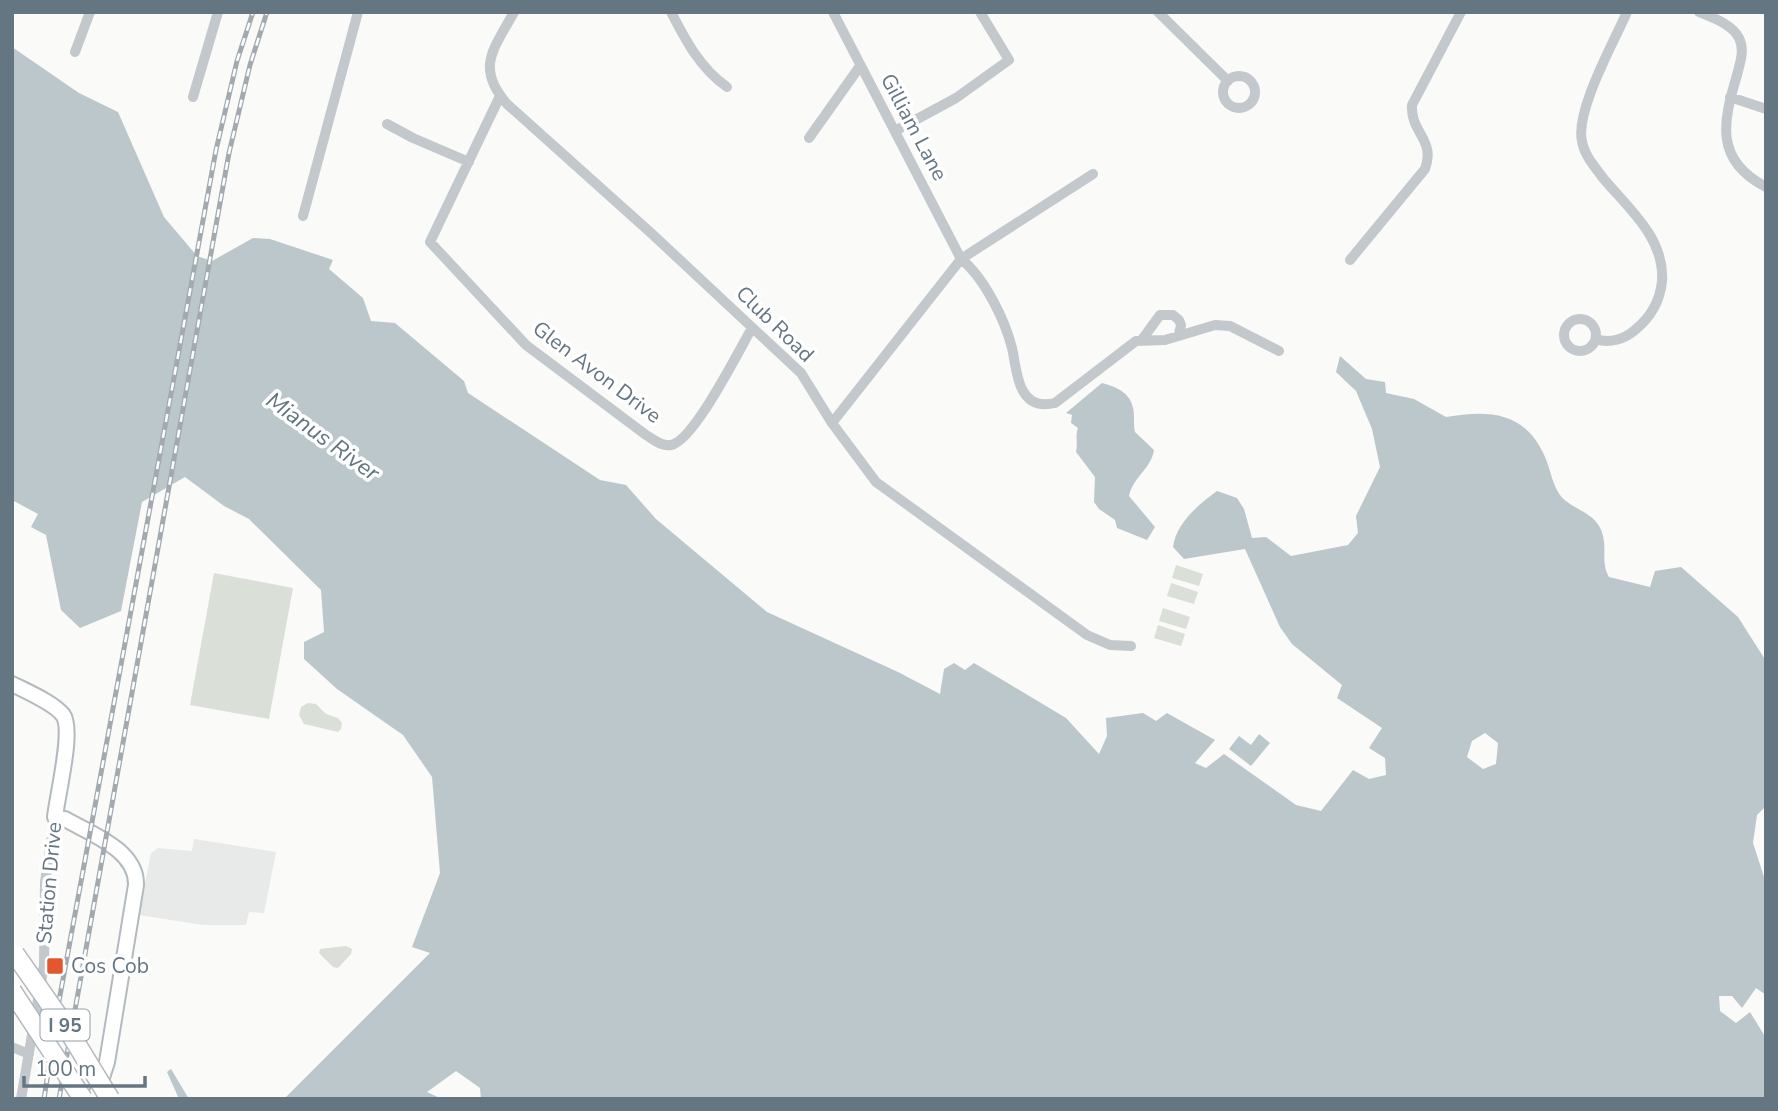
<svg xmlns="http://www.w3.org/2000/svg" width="1778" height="1111" font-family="'Nunito Sans',sans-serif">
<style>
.built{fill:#e8e9e9}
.green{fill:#dadfd7}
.water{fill:#bbc7cb;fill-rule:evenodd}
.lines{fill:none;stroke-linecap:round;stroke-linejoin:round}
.secondary-casing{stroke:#b3babf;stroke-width:18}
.street{stroke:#c3c8cc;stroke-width:10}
.secondary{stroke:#fff;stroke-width:14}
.rail-casing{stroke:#a2aab0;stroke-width:5}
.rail{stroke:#fff;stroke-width:2.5;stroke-dasharray:8;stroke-linecap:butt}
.highway-bridge-casing{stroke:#b4b9bd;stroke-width:21;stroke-linecap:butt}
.highway-bridge{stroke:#fff;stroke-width:18}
.poi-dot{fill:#e4572e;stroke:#fff;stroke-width:2.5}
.labels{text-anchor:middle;stroke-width:7;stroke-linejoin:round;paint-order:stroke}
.shield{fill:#fff;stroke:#939fa8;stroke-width:2}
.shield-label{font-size:19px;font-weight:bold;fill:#657683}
.street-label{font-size:21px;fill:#657683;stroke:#fff}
.poi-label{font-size:21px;fill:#657683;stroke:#fff;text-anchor:start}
.water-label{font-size:23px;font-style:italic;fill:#60757c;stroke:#fff}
</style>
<rect width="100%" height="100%" fill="#fafaf8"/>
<path class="built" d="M 194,839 L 276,852 L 264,913 L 249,912 L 246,925 L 203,925 L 139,915 L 151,853 L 158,848 L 192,851 Z"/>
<path class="green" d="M 1176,565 L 1203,574 L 1199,586 L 1172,578 Z
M 214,573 L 293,588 L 269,719 L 190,705 Z
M 1171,583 L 1198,592 L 1194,604 L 1167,596 Z
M 1163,608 L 1190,617 L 1186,629 L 1159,621 Z
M 1158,625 L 1185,634 L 1181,646 L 1154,638 Z
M 308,703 L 316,704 L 326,714 L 338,718 L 342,723 L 341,729 L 338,732 L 304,724 L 299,715 L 301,707 Z
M 346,946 L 352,949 L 351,954 L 338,968 L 333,967 L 319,953 L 320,949 Z"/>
<path class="water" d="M 12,47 L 79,93 L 118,112 L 164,217 L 197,256 L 212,261 L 253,238 L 270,239 L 333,260 L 329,269 L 363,298 L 371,321 L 395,323 L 464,381 L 468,393 L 600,480 L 626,485 L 656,519 L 767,612 L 898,672 L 940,694 L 944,669 L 954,663 L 965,670 L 974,663 L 1066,718 L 1099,754 L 1107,736 L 1106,718 L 1143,713 L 1156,721 L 1167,713 L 1215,740 L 1195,763 L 1206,768 L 1224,754 L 1296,805 L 1321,811 L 1353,770 L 1369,779 L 1386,775 L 1385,758 L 1369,748 L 1382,728 L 1337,698 L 1342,685 L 1292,644 L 1280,627 L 1245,549 L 1184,559 L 1173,547 C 1176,523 1199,504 1217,491 L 1237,498 L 1244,509 L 1252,538 L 1266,537 L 1291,556 L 1348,545 L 1358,533 L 1356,516 L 1380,467 L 1372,429 L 1356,391 L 1336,372 L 1340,356 L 1366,379 L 1385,382 L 1386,393 L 1414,399 L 1446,417 C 1489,410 1525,411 1545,457 C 1550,468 1552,482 1558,492 C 1566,507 1591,511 1599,526 C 1610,545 1599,560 1609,577 L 1650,587 L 1655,571 L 1681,567 L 1738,617 L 1766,661 L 1766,806 L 1757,815 L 1753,843 L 1766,883 L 1766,995 L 1756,988 L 1742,1008 L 1732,996 L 1719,996 L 1720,1011 L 1736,1023 L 1750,1012 L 1766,1038 L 1766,1099 L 481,1099 L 480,1088 L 456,1071 L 427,1092 L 442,1099 L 284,1099 L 430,953 L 412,947 L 440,873 L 432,777 L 403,735 L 337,689 L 304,659 L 304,642 L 324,632 L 321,590 L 249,519 L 224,506 L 185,477 L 142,502 L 121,611 L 80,628 L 61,610 L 46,535 L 31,527 L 38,514 L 12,500 ZM 1485,733 L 1498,743 L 1496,764 L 1483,769 L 1467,757 L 1472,741 Z
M 1102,383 C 1116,387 1130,392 1133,408 C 1135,416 1133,424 1135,432 L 1154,450 C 1151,469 1133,477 1129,496 L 1155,527 L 1147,540 L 1117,528 L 1115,520 L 1099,509 L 1094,502 L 1095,477 L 1076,452 C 1078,443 1075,436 1078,428 L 1071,423 L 1072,415 L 1066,413 Z
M 1259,734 L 1270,743 L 1251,766 L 1229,749 L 1239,736 L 1251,745 Z
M 171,1069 L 189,1099 L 179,1099 L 167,1072 Z"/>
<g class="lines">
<defs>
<path id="secondary" d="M 12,684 C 26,691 54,703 63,715 C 74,730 57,796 55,817 L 65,819 C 91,834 137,850 136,885 L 107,1062 L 95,1099"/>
</defs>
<use href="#secondary" class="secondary-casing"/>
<path class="street" d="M 514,12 C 494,49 475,67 507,104 L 651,233 L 801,373 L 832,423 L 876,482 L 1087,635 L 1110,645 L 1131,646
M 671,12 C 686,41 700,68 727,87
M 1158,12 L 1228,81
M 1699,12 C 1713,18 1732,24 1739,38 C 1745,50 1740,63 1737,75 C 1723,122 1714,160 1766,187
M 75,52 L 90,12
M1223 92a16 16 0 1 1 32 0a16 16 0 1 1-32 0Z
M 500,96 L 430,242 L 526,345 L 646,435 C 653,439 662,447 671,445 C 694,441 739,350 752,328
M 193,97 L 218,12
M 1730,97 L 1766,109
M 387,124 L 413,138 L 469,162
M 895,131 L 956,98 L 1009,60 L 980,12
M 809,138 L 860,66
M 1093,174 L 961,259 C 984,277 1005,320 1012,348 C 1015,361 1016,379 1023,391 C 1030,404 1042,406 1055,403 L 1136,341 L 1165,340 L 1215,325 L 1230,326 L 1279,351
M 303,216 L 358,12
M 1350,260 L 1425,169 C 1436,140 1410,132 1412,105 L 1461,12
M1564 335a16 16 0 1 1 32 0a16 16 0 1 1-32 0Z
M 1596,339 C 1609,344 1625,339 1635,330 C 1651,317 1660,302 1662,281 C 1665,238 1628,208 1603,178 C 1595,167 1584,155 1582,141 C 1575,111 1614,42 1627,12
M 1141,341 L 1160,315 L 1173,315 L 1179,320 L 1181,325 L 1179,334
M 832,423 L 961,259 L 833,12
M 12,1047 L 29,1054
M 21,1099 L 44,965 L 45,882 L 55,817"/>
<use href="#secondary" class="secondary"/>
<defs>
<path id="rail" d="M 44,1099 L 59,1001 L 216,150 L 237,61 L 253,12
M 59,1099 L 229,153 L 250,65 L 267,12"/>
</defs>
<use href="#rail" class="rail-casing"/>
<use href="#rail" class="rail"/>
<defs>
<path id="highway-bridge" d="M 15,954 L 68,1030 L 110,1099
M 12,991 L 83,1099"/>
</defs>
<use href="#highway-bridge" class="highway-bridge-casing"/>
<use href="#highway-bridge" class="highway-bridge"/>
</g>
<rect class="poi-dot" x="46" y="957" width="18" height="18" rx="3.5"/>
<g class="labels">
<rect class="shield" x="40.5" y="1009.5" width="49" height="31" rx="5"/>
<g class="shield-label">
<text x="65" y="1032">I 95</text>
</g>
<g class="street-label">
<text transform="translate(914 127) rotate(62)" y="7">Gilliam Lane</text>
<text transform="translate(775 324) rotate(44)" y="7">Club Road</text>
<text transform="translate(597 372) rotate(37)" y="7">Glen Avon Drive</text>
<text transform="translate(49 883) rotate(-85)" y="7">Station Drive</text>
</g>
<g class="poi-label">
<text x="71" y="973">Cos Cob</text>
</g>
<g class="water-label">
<text transform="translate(323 436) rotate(36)" y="8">Mianus River</text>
</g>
</g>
<rect width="1778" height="1111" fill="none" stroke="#657683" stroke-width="28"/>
<path d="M24 1076v10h121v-10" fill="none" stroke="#657683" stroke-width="3.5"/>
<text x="35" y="1076" font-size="21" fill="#657683" stroke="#ffffff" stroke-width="5" paint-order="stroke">100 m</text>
</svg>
